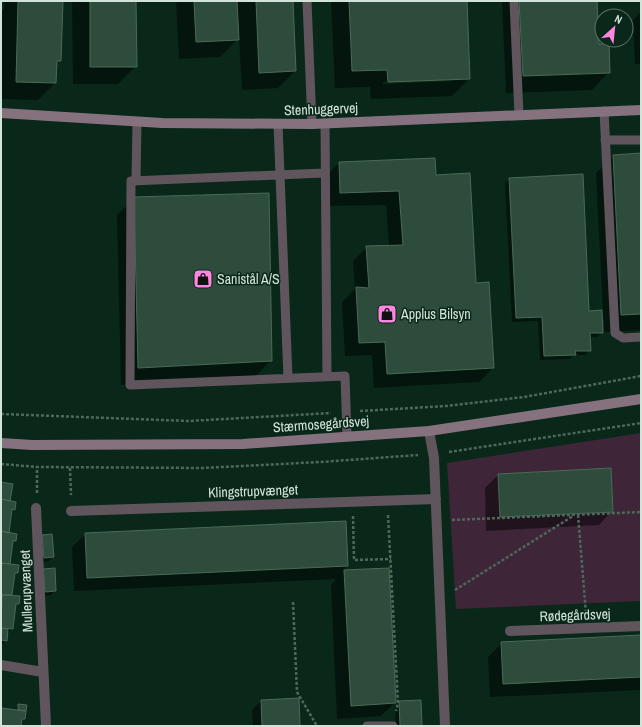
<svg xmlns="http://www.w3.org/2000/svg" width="642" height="727" font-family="'Archivo Narrow',sans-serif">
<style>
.green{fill:#3e2538}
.shadow{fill:#0007;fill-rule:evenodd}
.building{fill:#2e4c3b;stroke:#4a6a57}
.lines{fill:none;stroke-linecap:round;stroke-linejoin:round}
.path{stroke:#4e685b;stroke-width:2.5;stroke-dasharray:3 2;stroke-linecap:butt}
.lane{stroke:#61555d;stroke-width:9}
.street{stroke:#61555d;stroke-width:10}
.secondary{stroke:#86727f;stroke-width:10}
.labels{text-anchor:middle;stroke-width:3;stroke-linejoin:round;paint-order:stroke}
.street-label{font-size:14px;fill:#d2e3d9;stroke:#092819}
.poi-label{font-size:14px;fill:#d2e3d9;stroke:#092819;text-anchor:start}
</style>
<rect width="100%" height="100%" fill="#092819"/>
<path class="green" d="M 641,433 L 641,601 L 456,609 L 447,463 Z"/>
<path class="shadow" d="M 4,1 L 62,1 L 60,60 L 56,65 L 55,83 L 38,100 L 1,99 L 1,12 L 4,9 Z
M 72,1 L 135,1 L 136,66 L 118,84 L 73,84 Z
M 176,1 L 292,1 L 295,71 L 278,88 L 242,90 L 239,38 L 220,57 L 179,59 Z
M 331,1 L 466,1 L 469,79 L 452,96 L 371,99 L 370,87 L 335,88 ZM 452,79 L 452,81 L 383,84 L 383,82 Z
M 502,1 L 596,1 L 598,45 L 609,72 L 592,90 L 506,93 Z
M 641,12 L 641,64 L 635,64 L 633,20 Z
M 641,154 L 641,330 L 604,332 L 604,320 L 602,320 L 602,332 L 597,337 L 589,337 L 590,350 L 585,355 L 574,355 L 570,359 L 540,360 L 538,321 L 512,322 L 505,183 L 510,179 L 588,312 L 603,311 L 596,173 L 614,156 Z
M 434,159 L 436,176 L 475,285 L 493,368 L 479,382 L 374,388 L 372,355 L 345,356 L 342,302 L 355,289 L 353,261 L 367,247 L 389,246 L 386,205 L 327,206 L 325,177 L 339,163 Z
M 135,198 L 271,360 L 254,378 L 121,385 L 117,215 Z
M 498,475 L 612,511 L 599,525 L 486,531 L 485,488 Z
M 1,483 L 14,509 L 10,513 L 8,533 L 16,541 L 12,544 L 9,564 L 17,573 L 13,576 L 11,596 L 18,604 L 15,607 L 12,628 L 8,633 L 6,641 L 1,645 Z
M 86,534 L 347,566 L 342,571 L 388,569 L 395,703 L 381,716 L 337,719 L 331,585 L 336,579 L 74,591 L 72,547 Z
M 42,536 L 53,557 L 49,561 L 40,562 Z
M 39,574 L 55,591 L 51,595 L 40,596 Z
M 641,636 L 641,690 L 490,697 L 488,657 L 502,643 Z
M 261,701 L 299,726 L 253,726 L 252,710 Z
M 400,702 L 421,726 L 396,726 L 395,707 Z
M 19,705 L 25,710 L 23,712 L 24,719 L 20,722 L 20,726 L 1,726 L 1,709 L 14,711 Z"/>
<path class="building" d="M 18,1 L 63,1 L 61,61 L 57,61 L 56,83 L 16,82 Z
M 90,1 L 136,1 L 137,67 L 90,67 Z
M 194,1 L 237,1 L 239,40 L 196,42 Z
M 256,1 L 293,1 L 296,71 L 259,73 Z
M 349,1 L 467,1 L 470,79 L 388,82 L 387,70 L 352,71 Z
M 519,1 L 597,1 L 599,44 L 609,43 L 610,73 L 523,76 Z
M 641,153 L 641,314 L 621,315 L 613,155 Z
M 435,158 L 436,175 L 470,173 L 476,283 L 489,282 L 494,368 L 387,374 L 385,342 L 359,343 L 356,287 L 369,288 L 366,246 L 403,245 L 399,191 L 340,193 L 339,162 Z
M 583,174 L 589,311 L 602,310 L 603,333 L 590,333 L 591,351 L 575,351 L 576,355 L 544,356 L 542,317 L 516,318 L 509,178 Z
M 269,193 L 272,361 L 138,368 L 134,197 Z
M 611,468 L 613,512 L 500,517 L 498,474 Z
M 1,482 L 13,484 L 10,501 L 1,499 Z
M 1,499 L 16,502 L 15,510 L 12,509 L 9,533 L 1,531 Z
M 346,521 L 348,566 L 87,578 L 85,533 Z
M 1,531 L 17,534 L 16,541 L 13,541 L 10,564 L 1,563 Z
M 52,534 L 54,557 L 44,558 L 42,535 Z
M 1,563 L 19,565 L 18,573 L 15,573 L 12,595 L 2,595 L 1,596 Z
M 55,568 L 56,591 L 45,592 L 43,569 Z
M 389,568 L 396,703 L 351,706 L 344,570 Z
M 2,595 L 20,596 L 19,604 L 16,604 L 13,629 L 1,628 Z
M 1,628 L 8,629 L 7,641 L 1,640 Z
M 641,635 L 641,677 L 503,684 L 501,642 Z
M 299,698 L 300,726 L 262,726 L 261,700 Z
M 421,700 L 422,726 L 400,726 L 399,701 Z
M 18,704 L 27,705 L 26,711 L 18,710 Z
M 1,708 L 26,711 L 25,719 L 22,719 L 21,726 L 1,726 Z"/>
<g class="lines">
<path class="path" d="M 360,411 L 446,406 L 524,397 L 641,376
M 1,414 L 189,421 L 331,413
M 449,452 L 641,423
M 1,464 L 37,467 L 202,468 L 321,462 L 418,455
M 70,468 L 71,495
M 37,493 L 37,467
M 388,515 L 398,703 L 396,711
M 578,515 L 586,614
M 353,516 L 354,560 L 391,559
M 452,520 L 641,512
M 455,590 L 573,516
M 293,602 L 297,692 L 317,726"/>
<path class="lane" d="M 307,1 L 312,124
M 514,1 L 519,115
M 604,111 L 615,333 L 623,338 L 641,337
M 325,123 L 327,376
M 278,124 L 288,378
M 605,140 L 641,140
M 324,173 L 131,181 L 130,385 L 345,376 L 347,436
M 136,181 L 137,122
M 367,726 L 393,726"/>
<path class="street" d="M 429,431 L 434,458 L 445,726
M 36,508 L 46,726
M 71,511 L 436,499
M 510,631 L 641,626
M 1,665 L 43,672"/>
<path class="secondary" d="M 1,113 L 162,123 L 312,124 L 641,110
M 1,443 L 32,445 L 243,444 L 429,431 L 641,399"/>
</g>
<defs>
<symbol id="shop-square" viewBox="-11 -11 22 22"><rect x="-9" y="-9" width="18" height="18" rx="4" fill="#fe85e0" stroke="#092819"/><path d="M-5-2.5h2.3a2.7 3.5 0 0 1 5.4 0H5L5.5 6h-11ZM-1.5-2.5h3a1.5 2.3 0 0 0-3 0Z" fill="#111"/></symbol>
</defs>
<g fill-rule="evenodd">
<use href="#shop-square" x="192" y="268" width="22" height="22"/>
<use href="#shop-square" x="376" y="303" width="22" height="22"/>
</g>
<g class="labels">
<g class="street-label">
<text transform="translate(321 109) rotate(-2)" y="5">Stenhuggervej</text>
<text transform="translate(321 424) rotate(-4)" y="5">Stærmosegårdsvej</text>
<text transform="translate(253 491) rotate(-2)" y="5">Klingstrupvænget</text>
<text transform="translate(26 591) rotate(-92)" y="5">Mullerupvænget</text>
<text transform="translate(575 615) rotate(-2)" y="5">Rødegårdsvej</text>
</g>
<g class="poi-label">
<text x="217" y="284">Sanistål A/S</text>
<text x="401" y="319">Applus Bilsyn</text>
</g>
</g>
<rect width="642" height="727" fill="none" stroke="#d2e3d9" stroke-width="4"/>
<g transform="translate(614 28) rotate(27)"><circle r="19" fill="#092819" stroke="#597366"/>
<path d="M0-3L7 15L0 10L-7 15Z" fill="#fe85e0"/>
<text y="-6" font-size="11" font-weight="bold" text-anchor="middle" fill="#d2e3d9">N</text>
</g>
</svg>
